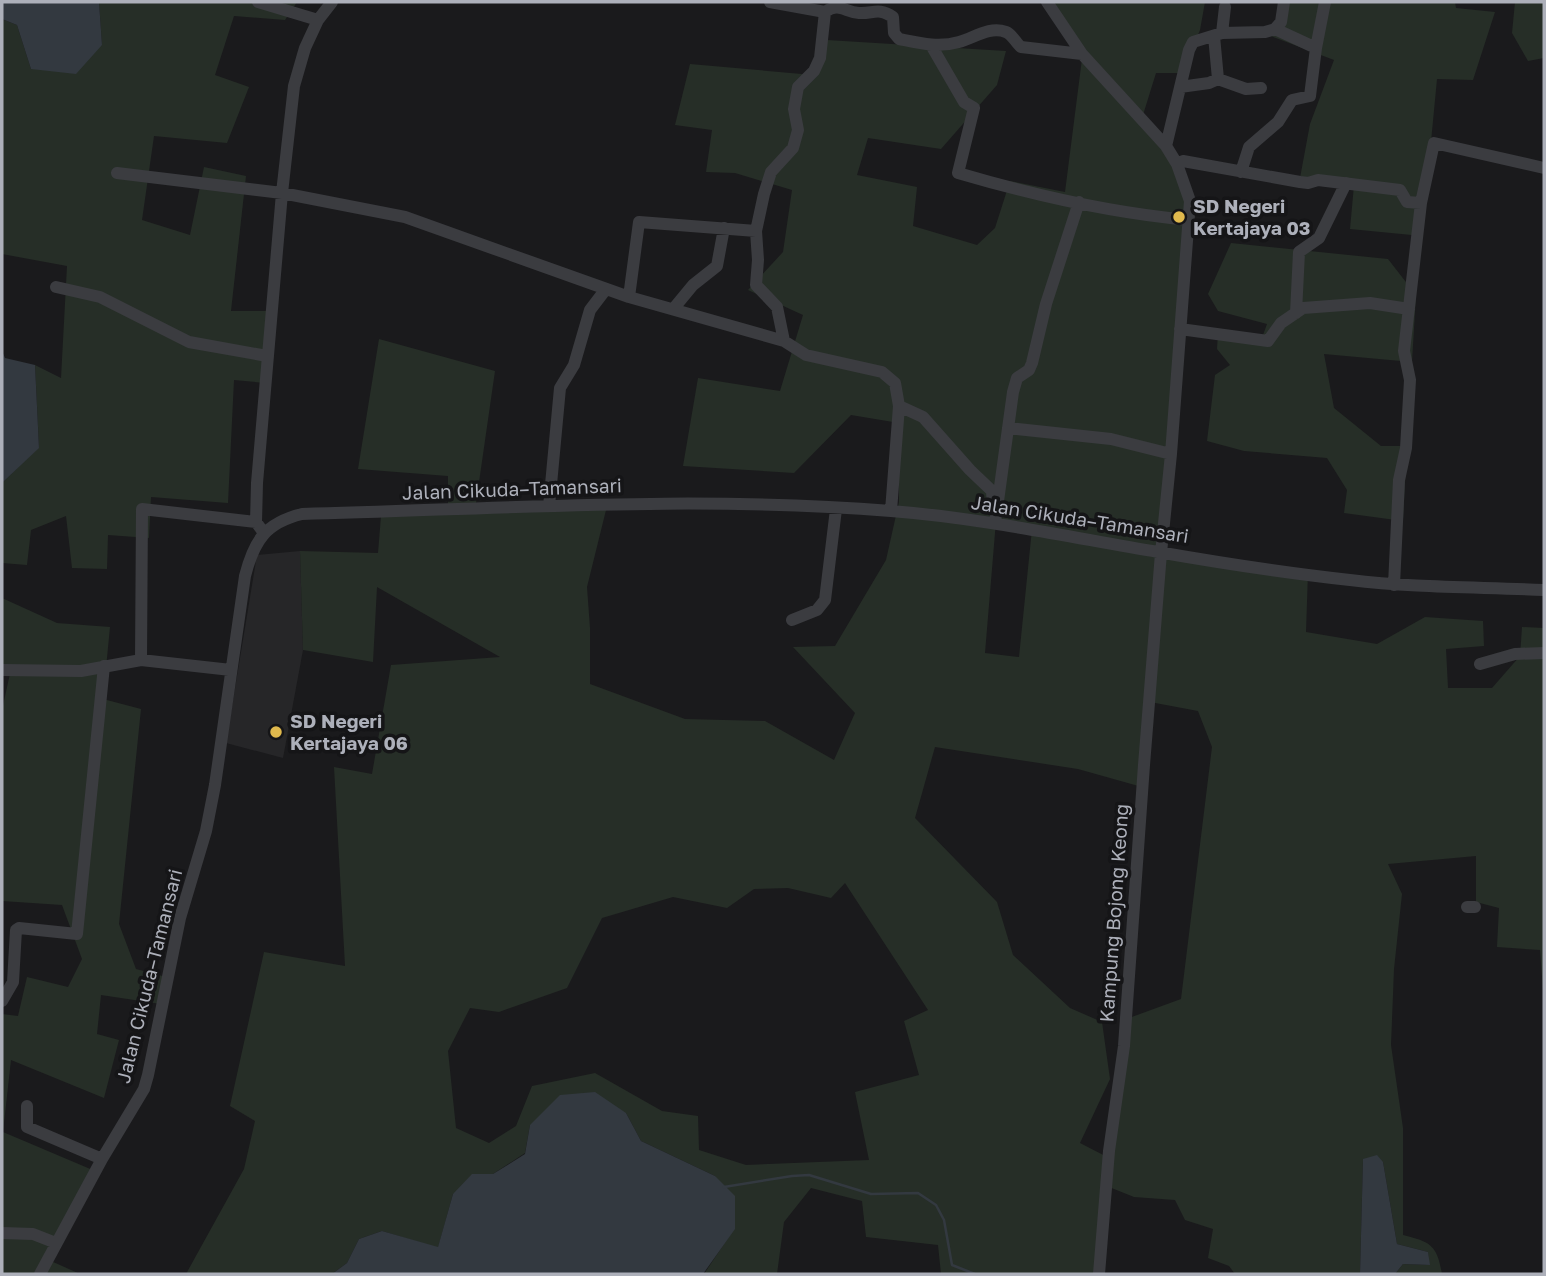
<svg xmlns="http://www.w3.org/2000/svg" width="1546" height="1276" font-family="'Golos Text',sans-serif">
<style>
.built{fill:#262628}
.green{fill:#262e27;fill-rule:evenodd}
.water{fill:#333940}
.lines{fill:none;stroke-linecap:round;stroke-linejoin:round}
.stream{stroke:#333940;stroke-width:2.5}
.minor{stroke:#3b3c40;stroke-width:12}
.poi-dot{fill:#e0b94d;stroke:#151517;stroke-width:2.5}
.labels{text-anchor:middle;stroke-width:7;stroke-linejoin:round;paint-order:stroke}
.poi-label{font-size:19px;font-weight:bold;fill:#adb0ba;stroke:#151517;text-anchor:start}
.street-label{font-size:19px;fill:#adb0ba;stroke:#151517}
</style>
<rect width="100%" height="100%" fill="#1a1a1c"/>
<path class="built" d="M 300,551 L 303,650 L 283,758 L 226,743 L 257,555 Z"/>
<path class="green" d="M 99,2 L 297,2 L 285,20 L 234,16 L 215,75 L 249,87 L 227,143 L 154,136 L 142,220 L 190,235 L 204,167 L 246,176 L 231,311 L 271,311 L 266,383 L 234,380 L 228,503 L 151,497 L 149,538 L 108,535 L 107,569 L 72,568 L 66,516 L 31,530 L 27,565 L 2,563 L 2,483 L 39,447 L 35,365 L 61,378 L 67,266 L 2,254 L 2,19 L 17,25 L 31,69 L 102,45 Z
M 1049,2 L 1205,2 L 1200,30 L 1182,73 L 1156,73 L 1143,115 L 1192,201 L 1161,551 L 1308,572 L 1306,632 L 1377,644 L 1425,617 L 1483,621 L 1484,646 L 1446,649 L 1448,688 L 1492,688 L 1520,656 L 1522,627 L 1544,628 L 1544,1003 L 1540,950 L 1497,947 L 1499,908 L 1476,902 L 1476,856 L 1388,864 L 1402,894 L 1394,969 L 1391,1045 L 1403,1128 L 1403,1235 C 1431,1242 1437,1245 1442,1274 L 1395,1274 L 1403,1264 L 1429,1265 L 1428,1252 L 1397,1244 L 1383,1162 L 1363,1160 L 1360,1274 L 1235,1274 L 1229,1266 L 1208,1258 L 1213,1229 L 1185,1220 L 1175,1200 L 1134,1197 L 1109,1187 L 1100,1274 L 941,1274 L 938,1245 L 866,1237 L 862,1201 L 811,1188 L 784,1222 L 777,1274 L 704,1274 L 734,1229 L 715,1176 L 641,1141 L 626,1113 L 530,1125 L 525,1153 L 493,1174 L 453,1194 L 438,1248 L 382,1231 L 359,1239 L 347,1263 L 332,1274 L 186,1274 L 244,1169 L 255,1121 L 230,1106 L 264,952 L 345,966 L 334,767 L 372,774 L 391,665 L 500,657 L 377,587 L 373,662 L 303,650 L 300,551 L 378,553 L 381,516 L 448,511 L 448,476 L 358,469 L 379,339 L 495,371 L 475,510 L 608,502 L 587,587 L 590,628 L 590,684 L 685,719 L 765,721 L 834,760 L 855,713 L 793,647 L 835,646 L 886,560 L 899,502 L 899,423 L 851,415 L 794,473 L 683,466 L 698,378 L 780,391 L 803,315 L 748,290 L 783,252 L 792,190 L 735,173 L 706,172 L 712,130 L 675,125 L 690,64 L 813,75 L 827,40 L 1006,51 L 997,85 L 941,149 L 868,138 L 857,175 L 917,187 L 913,226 L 977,245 L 995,228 L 1010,181 L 1065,192 L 1083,51 ZM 996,521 L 1032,529 L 1019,657 L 985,653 ZM 1150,702 L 1198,711 L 1212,747 L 1181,999 L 1129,1018 L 1111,1159 L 1080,1143 L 1110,1079 L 1102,1022 L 1070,1008 L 1013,955 L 997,902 L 915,818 L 935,747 L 1078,769 L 1142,787 ZM 845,883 L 928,1010 L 904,1021 L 919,1075 L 855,1092 L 869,1160 L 746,1165 L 699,1150 L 698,1116 L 662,1111 L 595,1073 L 532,1086 L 516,1126 L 489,1143 L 456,1128 L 448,1051 L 470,1008 L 499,1012 L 567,988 L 602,918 L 673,897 L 727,908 L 754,889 L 788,888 L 831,898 Z
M 1284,2 L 1455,2 L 1456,8 L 1495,12 L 1473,80 L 1437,79 L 1422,236 L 1350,229 L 1354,185 L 1300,178 L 1310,124 L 1334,60 L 1268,35 Z
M 1515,2 L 1544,2 L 1544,58 L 1528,61 L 1512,33 Z
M 1231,243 L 1388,259 L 1416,295 L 1412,362 L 1324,354 L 1334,408 L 1381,446 L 1407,446 L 1403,521 L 1344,513 L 1347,490 L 1327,458 L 1244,451 L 1207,441 L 1215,375 L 1230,365 L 1217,349 L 1218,333 L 1263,335 L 1267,324 L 1218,311 L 1208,294 Z
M 2,598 L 57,623 L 110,627 L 103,699 L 141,709 L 119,924 L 136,969 L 166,977 L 161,1004 L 101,995 L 97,1034 L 119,1040 L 104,1098 L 11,1060 L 3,1132 L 95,1171 L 51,1261 L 80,1274 L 2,1274 L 2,1014 L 18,1016 L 27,977 L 68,987 L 82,959 L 62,905 L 2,901 L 2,710 L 11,669 L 2,668 Z"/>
<path class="water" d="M 2,2 L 99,2 L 102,45 L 76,74 L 31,69 L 17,25 L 2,19 Z
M 2,351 L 5,358 L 35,365 L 39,448 L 2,483 Z
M 595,1092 L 626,1113 L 641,1141 L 715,1176 L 735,1196 L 735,1229 L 703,1274 L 332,1274 L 347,1263 L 359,1239 L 382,1231 L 438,1247 L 453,1194 L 472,1174 L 493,1174 L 525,1154 L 530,1125 L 560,1095 Z
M 1377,1155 L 1383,1162 L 1397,1244 L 1428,1252 L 1430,1265 L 1403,1264 L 1395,1274 L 1360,1274 L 1363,1159 Z"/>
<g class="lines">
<path class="stream" d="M 724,1187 L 792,1176 L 809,1175 L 871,1194 L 918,1193 L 936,1205 L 944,1220 L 952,1265 L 975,1274"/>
<path class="minor" d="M 258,2 L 318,20
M 770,2 L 825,12 C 840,2 844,12 859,13 C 873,14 878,7 893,17 L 894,33 L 899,39 C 919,43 938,48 959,42 C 974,38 989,26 1006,32 C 1012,34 1016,43 1021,47 L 1082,54
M 1047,2 L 1082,54 L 1166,146 L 1177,164 L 1190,201 L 1171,454 L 1161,553 L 1144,765 L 1124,1046 L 1109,1151 L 1099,1274
M 1222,33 L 1225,7
M 1214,36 L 1218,79
M 931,45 L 964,102 L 974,108 L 958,173 C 1033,195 1111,213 1189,220
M 1316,48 L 1325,2
M 1180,87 L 1209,83 L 1218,79 L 1246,89 L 1261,88
M 1166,146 L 1189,50 L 1193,42 L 1222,33 L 1265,32 L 1275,29 L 1281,22 L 1284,2
M 1177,164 L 1183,161 L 1300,182 L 1308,183 L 1318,180 L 1400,190 L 1407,202 L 1421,203
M 1241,172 L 1249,147 L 1278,122 L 1292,100 L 1310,96 L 1316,48 L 1275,29
M 117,173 L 282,193 L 405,217 L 629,297 L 784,341 L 806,355 L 882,372 L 895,383 L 899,406 L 891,511
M 56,287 L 100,297 L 189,342 L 267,356
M 629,297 L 639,222 L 756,231
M 674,308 L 693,285 L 717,266 L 724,228
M 1296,313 L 1299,252 L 1319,238 L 1346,183
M 1180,329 L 1268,341 L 1281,323 L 1303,308 L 1370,303 L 1409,309
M 784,341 L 777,307 L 756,285 L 758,260 L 756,231 L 764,194 L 771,172 L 793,148 L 798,130 L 794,109 L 798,87 L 814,71 L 820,58 L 825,12
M 899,406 L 923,417 L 970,470 L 992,491 L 993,506
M 1008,428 L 1111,439 L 1171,454
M 549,506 L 560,388 L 574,365 L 590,310 L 606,289
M 995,523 L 1013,392 L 1017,378 L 1029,370 L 1032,363 L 1046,304 L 1079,202
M 264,533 L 256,522 L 257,483 L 282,193 L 294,86 L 305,48 L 318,20 L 332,2
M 1394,585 L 1399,480 L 1406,448 L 1410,380 L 1404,351 L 1421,203 L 1434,143 L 1544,168
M 792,620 L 817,610 L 825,600 L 836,509
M 141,660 L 142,509 L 256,522
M 1480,664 L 1515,654 L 1544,653
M 2,670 L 81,671 L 141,660 L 231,670
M 1467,907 L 1475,907
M 2,1001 L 13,982 L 16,930 L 19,928 L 77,934 L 104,666
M 27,1106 L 27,1127 L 102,1159
M 2,1233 L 33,1234 L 56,1243
M 40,1274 L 102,1159 L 144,1089 L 148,1075 L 180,918 L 206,831 L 215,785 L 245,576 C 254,541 265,523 302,514 C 499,509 695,495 891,511 C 981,518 1069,537 1158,552 C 1221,563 1286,573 1350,580 C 1414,588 1480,587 1544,590"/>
</g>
<g class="poi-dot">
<circle cx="1179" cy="217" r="7"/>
<circle cx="276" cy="732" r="7"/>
</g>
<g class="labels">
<g class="poi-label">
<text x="1193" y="213">SD Negeri<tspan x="1193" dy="22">Kertajaya 03</tspan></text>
<text x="290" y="728">SD Negeri<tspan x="290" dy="22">Kertajaya 06</tspan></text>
</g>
<g class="street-label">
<text transform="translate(512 489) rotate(-2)" y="7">Jalan Cikuda–Tamansari</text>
<text transform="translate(1080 519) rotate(9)" y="7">Jalan Cikuda–Tamansari</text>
<text transform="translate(1114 913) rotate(-86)" y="7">Kampung Bojong Keong</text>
<text transform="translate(149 976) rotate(-76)" y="7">Jalan Cikuda–Tamansari</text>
</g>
</g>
<rect width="1546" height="1276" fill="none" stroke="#adb0ba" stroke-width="7"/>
</svg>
